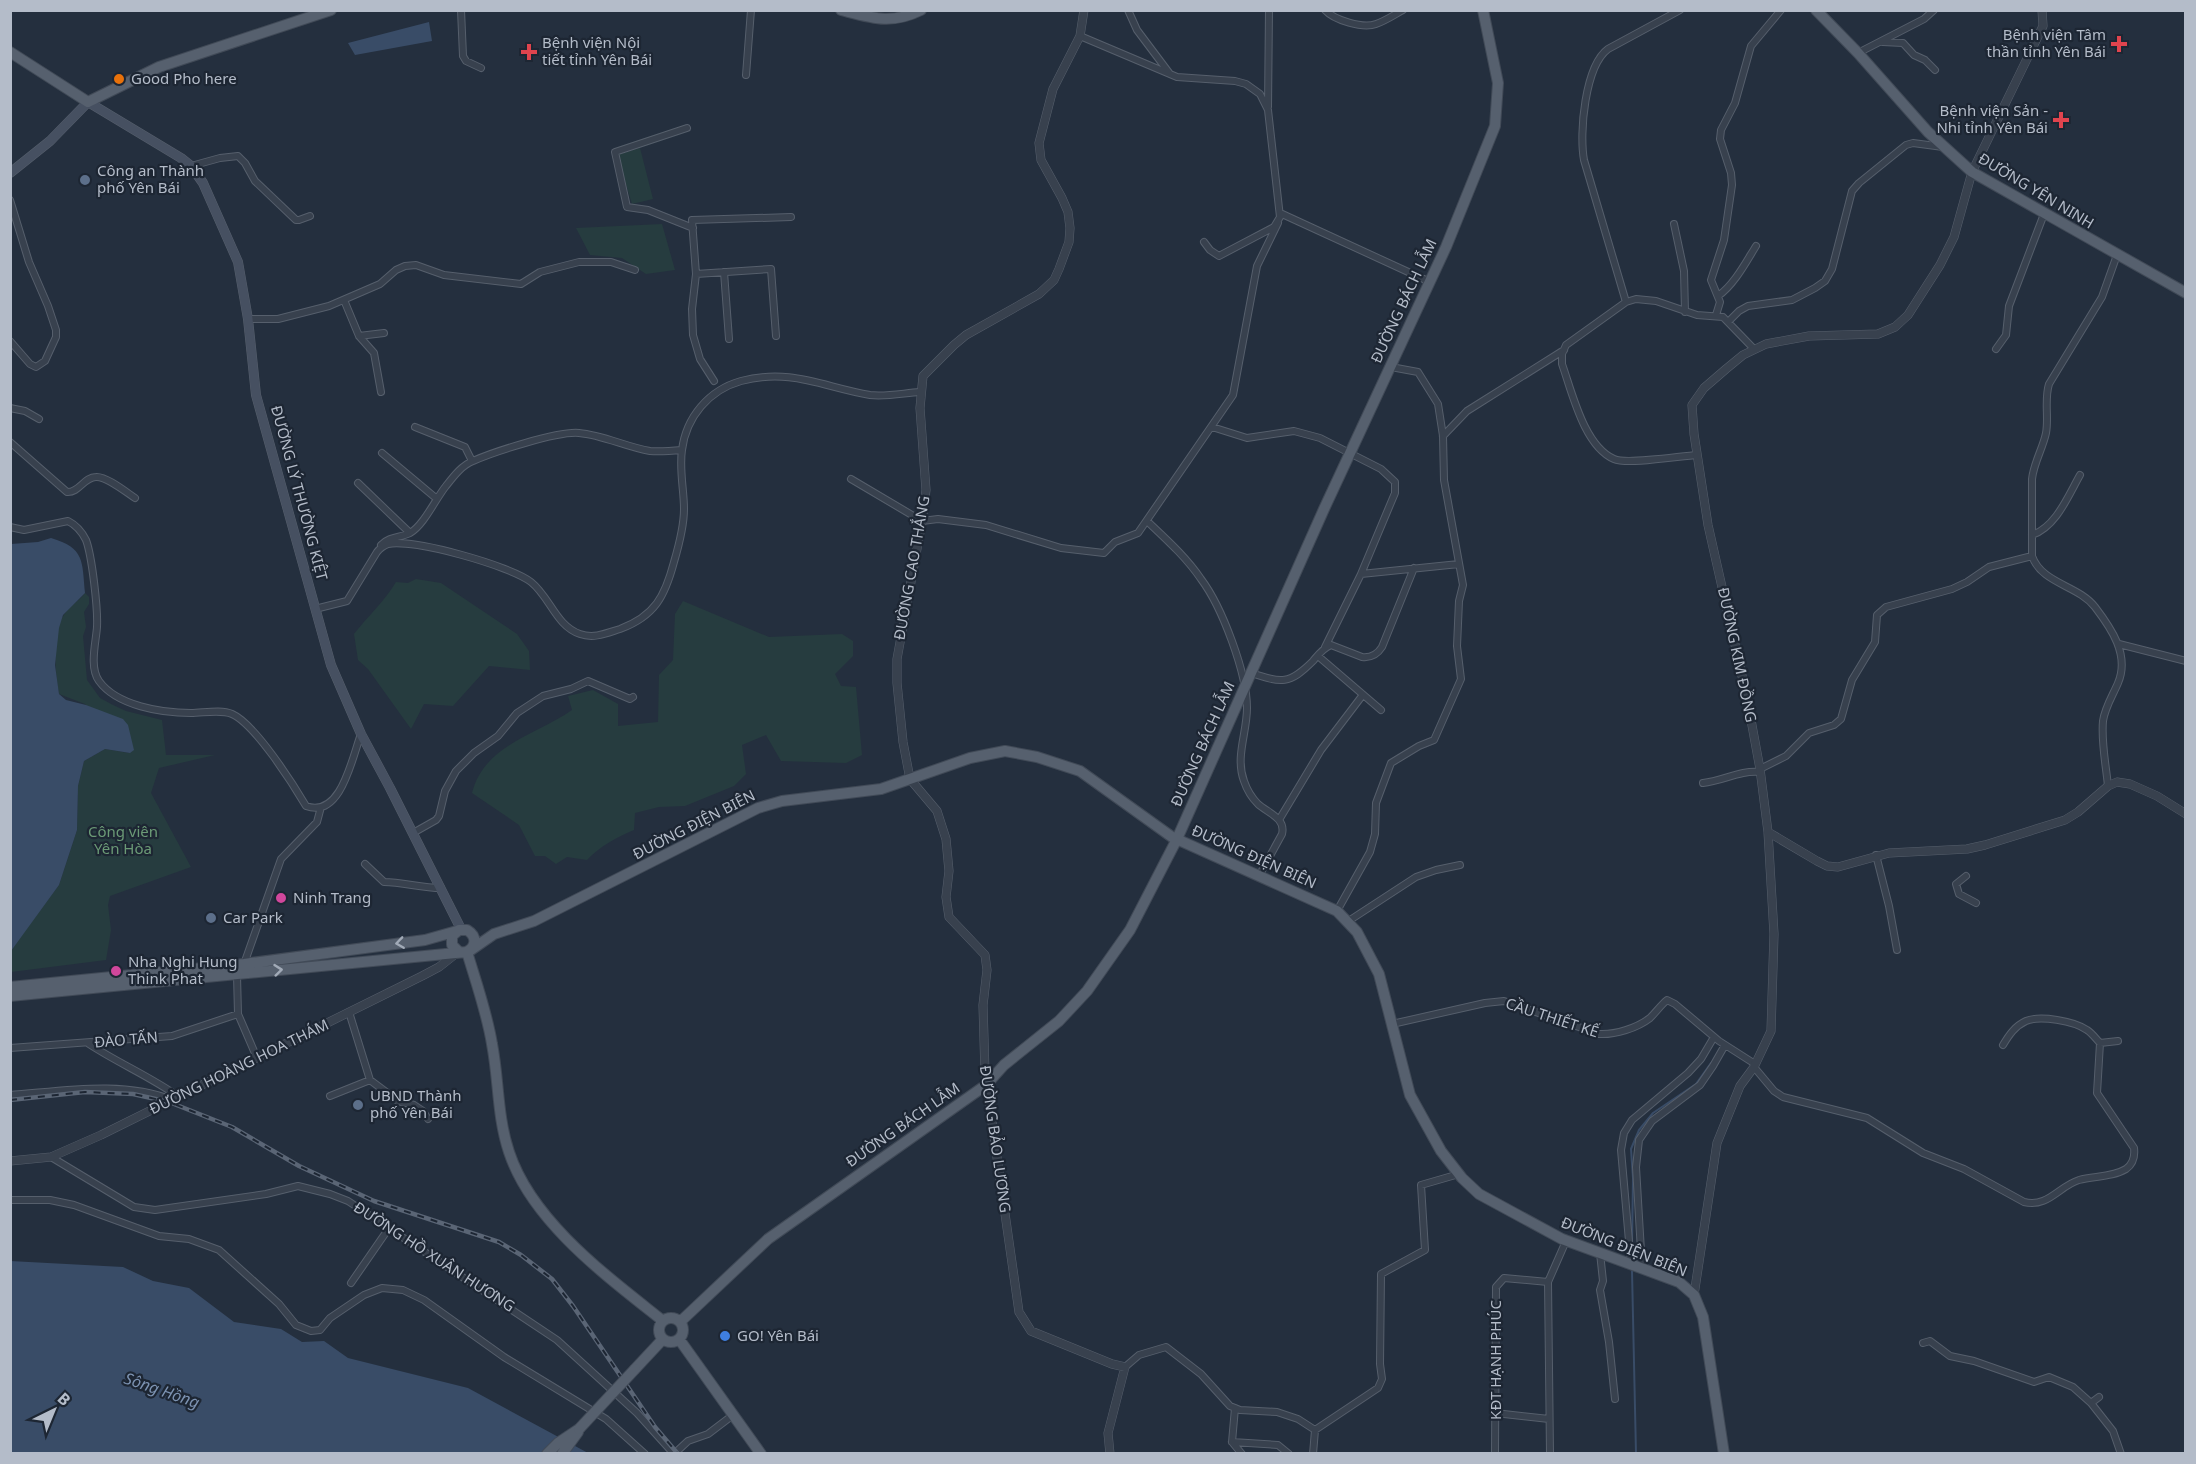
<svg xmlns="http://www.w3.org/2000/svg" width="2196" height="1464" font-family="'Noto Sans',sans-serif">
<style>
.green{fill:#263c3f}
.water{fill:#394c67}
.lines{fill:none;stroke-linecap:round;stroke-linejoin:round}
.stream{stroke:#394c67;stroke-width:2}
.minor-casing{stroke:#565f6c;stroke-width:8}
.tertiary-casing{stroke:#565f6c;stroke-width:9}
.secondary-casing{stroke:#565f6c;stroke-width:10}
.primary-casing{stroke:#414a57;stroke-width:12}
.minor{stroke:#38414e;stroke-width:6}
.tertiary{stroke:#38414e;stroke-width:8}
.secondary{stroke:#465061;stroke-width:9}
.primary{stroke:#56606e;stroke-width:10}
.rail-casing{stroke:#5a6575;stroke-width:4.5}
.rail{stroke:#1d2633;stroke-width:2;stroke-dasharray:7;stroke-linecap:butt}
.primary-bridge-casing{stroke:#414a57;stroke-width:12;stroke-linecap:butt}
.primary-bridge{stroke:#56606e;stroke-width:10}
.oneway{stroke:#a1aab7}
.health-dot{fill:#e0444e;stroke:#1d2633;stroke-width:2}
.food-dot{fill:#e8710a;stroke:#1d2633;stroke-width:2}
.service-dot{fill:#5c6f8a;stroke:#1d2633;stroke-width:2}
.hotel-dot{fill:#d1479c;stroke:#1d2633;stroke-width:2}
.shop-dot{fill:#3f7fe0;stroke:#1d2633;stroke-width:2}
.labels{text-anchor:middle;stroke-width:4.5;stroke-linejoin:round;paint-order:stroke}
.poi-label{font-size:15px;fill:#b4bcc9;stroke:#1d2633;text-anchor:start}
.street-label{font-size:15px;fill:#b4bcc9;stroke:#1d2633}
.park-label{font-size:15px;fill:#6b9a76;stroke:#1d2633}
.water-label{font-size:16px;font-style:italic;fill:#7c92b1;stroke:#1d2633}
</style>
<rect width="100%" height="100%" fill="#242f3e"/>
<path class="green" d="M 640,148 L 653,199 L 632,204 L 617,155 Z
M 662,224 L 675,270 L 646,274 L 622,258 L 590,255 L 576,228 Z
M 416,579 L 441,583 L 517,634 L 529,651 L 530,670 L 489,666 L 453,706 L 424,704 L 411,729 L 368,669 L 358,660 L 354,634 C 368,616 384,602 396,582 L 408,583 Z
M 85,593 L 89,597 L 89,604 L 84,612 L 86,627 L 83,636 L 87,680 L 100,698 L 113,705 L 126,711 L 162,720 L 166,755 L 215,755 L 159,768 L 151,793 L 191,867 L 110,896 L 108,905 L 111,930 L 106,960 L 11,972 L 10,951 L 59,885 L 77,830 L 78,786 L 84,761 L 105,749 L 129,753 L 85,704 L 59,694 C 55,670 52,641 62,618 C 67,608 79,601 85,593 Z
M 683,601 L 769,637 L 842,634 L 853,641 L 853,656 L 835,674 L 841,686 L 856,687 L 862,755 L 846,763 L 781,761 L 766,735 L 742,745 L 746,774 L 734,786 L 685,806 L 659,807 L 635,813 L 634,830 C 617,837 600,846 587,860 L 567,857 L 556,864 L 545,856 L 535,856 L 519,825 L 472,793 C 484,745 536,735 572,710 L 568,696 L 593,690 L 618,704 L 618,726 L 658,722 L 659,675 L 673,660 L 675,614 Z"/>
<path class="water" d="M 429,22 L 432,41 L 355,55 L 348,43 Z
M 51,538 C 85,548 82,561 85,593 L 63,615 L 59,628 L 55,665 L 59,694 L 66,700 L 86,705 L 123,719 L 128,725 L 134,750 L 130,753 L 105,749 L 84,761 L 78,786 L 77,830 L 59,885 L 11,951 L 11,544 L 38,542 Z
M 10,1261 L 123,1267 L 153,1281 L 189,1288 L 234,1322 L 281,1329 L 302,1342 L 324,1341 L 348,1358 L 468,1388 L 588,1453 L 11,1453 Z"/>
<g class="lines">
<path class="stream" d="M 1632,1243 L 1633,1178 L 1631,1149 L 1639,1130 L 1653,1113 L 1696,1084 L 1711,1063
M 1632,1271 L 1636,1454"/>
<defs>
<path id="minor" d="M 461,10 L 463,56 L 466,61 L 481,68
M 1128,10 L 1137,30 L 1170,74
M 1325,10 C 1334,20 1363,29 1376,24 C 1385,21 1394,15 1403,10
M 1080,36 L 1177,77 L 1235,81 L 1246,84 L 1260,94 L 1268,110 L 1280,217 L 1274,227 L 1219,256 L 1210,250 L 1204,242
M 1883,42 L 1903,43 L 1914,55 L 1925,60 L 1935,70
M 1858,53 L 1924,19 L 1934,10
M 746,75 L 751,10
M 1268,107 L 1269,10
M 687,128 L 615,152 L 627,207 L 648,210 L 693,228
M 191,166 L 220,158 L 238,156 L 245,163 L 255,181 L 296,220 L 299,220 L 310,216
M 10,200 L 29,262 L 48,306 L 56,330 L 56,337 L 45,361 L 36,367 L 30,364 L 10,341
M 1280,213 L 1430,282
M 1674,224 L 1684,271 L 1685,312
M 724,272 L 729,339
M 696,274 L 771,269 L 776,336
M 1718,296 C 1734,285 1746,262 1756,246
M 344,300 L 359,336 L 374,353 L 381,392
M 1626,302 L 1584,160 C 1579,133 1585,66 1608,49 L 1680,10
M 1716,315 L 1720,302 L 1711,280 L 1724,240 L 1732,185 L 1731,173 L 1720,139 L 1721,130 L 1735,103 L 1751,46 L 1781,10
M 248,319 L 278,319 L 329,306 L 380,284 L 396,270 L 405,266 L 416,265 L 444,275 L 521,284 L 540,272 L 579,262 L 611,262 L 635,270
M 1729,321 L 1739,311 L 1748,306 L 1792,300 L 1815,288 L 1825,281 L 1832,269 L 1852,191 L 1859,183 L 1906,145 L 1913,143 L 1943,147
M 359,336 L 384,333
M 1996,349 L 2006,335 L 2009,306 L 2044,214
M 714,381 L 700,359 L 693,335 L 692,309 L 696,274 L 692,220 L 791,217
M 10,408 L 25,411 L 39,419
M 415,427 L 465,447 L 472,461
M 1212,427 L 1247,438 L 1294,431 L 1320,438 L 1381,469 L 1395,482 L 1395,493 L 1361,574
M 1443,436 L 1467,411 L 1564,350
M 10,442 L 67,492 C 79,493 84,477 96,477 C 106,476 126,492 135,498
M 382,453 L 437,499
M 1697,455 C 1680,456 1627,465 1614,459 C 1584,446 1572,392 1562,364 L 1562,354 L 1566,345 L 1626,302 L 1636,299 L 1656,301 L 1697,315 L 1723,317 L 1754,349
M 851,479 L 922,521 L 938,519 L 986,525 L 1061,548 L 1104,553 L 1115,542 L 1138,533 L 1233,395 L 1257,266 L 1278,223
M 358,483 L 410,533
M 1148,522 C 1167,540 1186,557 1201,579 C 1222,607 1247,673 1247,708 C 1247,733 1235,757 1244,781 C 1247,790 1252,798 1258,804 C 1268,813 1286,818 1282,834 L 1259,876
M 10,527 L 24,530 L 68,521 C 76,525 82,532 86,540 C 92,556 98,609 97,627 C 96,642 89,667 99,681 C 117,706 162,713 191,713 C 203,713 221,709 232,714 C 255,724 293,784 306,806 C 341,819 352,758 361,734
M 2032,535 C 2056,527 2068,496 2080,475
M 381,545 C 390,536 400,538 410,533 C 424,525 436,498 446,486 C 453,477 462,465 473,461 C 493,452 558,431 579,433 C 603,435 626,447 650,451 C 660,452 671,451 682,450
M 315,609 L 347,601 L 377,552 C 380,548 383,546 388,544 C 412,538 511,566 531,582 C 550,597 556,626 580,634 C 594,639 607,633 620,629 C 655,616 665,596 674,562 C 679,545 684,527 684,509 C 684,490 679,469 682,450 C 686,417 709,390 741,381 C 791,368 823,387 870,395 C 886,397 904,393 920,392
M 2119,644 L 2186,661
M 1325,647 L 1361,574 L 1459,564
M 1318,656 L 1381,710
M 1251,673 C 1282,683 1289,685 1313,661 C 1318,655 1323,648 1331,645 L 1362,657 C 1371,658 1377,655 1382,647 L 1414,568
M 1760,769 L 1786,756 L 1809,733 L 1834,725 L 1841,719 L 1852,680 L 1875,642 L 1877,615 L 1886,607 L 1952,589 L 1967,582 L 1989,567 L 2032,556
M 1703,783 C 1723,781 1740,770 1760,772
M 2108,786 C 2106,765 2101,742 2103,721 C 2105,707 2113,695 2118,683 C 2130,655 2111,628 2095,607 C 2078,585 2042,584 2032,556 L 2032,479 C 2034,462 2043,448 2046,433 C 2049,417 2044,400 2049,384 L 2102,297 L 2117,255
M 1279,820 L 1321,750 L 1362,696
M 413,833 L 436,820 L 439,816 L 445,791 L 456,771 L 474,753 L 498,736 L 517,713 L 543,696 L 571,689 L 588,681 L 630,699 L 633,697
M 1876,855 L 1889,906 L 1897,950
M 365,864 L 384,882 C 403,882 421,888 441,888
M 1966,876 L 1956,884 L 1959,894 L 1976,903
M 1337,911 L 1370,852 L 1375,834 L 1376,803 L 1391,763 L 1419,746 L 1434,740 L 1461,679 L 1457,646 L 1459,601 L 1463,585 L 1444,480 L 1443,436 L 1438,404 L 1418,372 L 1391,367
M 1347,922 L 1416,877 L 1436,870 L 1460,865
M 244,964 L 281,859 L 317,822 L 321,807
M 237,975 L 238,1014 L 257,1058
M 349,1012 L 370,1080 L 398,1101 L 414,1105 L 423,1111 L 428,1119
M 1392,1024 L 1485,1003 L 1504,1001 L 1599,1034 C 1615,1035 1637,1028 1650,1018 C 1656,1012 1661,1005 1667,1000 L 1675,1004 L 1719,1041 L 1755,1064
M 2100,1043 L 2118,1041
M 89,1044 C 118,1063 151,1077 179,1097
M 10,1048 L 172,1036 L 238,1014
M 1754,1067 L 1774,1091 L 1783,1097 L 1867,1118 L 1923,1153 L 1964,1169 L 2024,1202 C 2048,1208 2059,1186 2079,1180 C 2094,1176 2113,1177 2126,1169 C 2133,1164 2135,1156 2134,1148 L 2097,1093 L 2100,1043 C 2096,1039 2092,1033 2087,1030 C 2074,1021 2040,1015 2026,1021 C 2015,1026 2009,1035 2003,1045
M 10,1095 C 63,1091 122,1080 173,1100
M 330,1096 L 370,1080
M 51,1157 L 134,1207 L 155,1210 L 266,1194 L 298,1186 L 330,1194 L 348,1201 L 557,1340 L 637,1413 L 674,1454
M 10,1200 L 50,1200 L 74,1205 L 159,1236 L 189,1239 L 219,1250 L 279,1304 L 296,1325 L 311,1331 L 320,1330 L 330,1318 L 364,1295 L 382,1288 L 403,1290 L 424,1300 L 504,1357 L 606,1419 L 645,1454
M 1600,1253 L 1603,1281 L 1600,1290 L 1609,1342 L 1615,1399
M 1631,1264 L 1621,1150 L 1624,1133 L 1632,1120 L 1688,1073 L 1701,1059 L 1714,1037
M 1642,1268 L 1636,1167 L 1639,1140 L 1652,1121 L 1700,1085 L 1713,1066 L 1725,1045
M 351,1283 L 389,1228
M 1923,1343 L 1930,1341 L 1950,1356 L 1974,1361 L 2034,1382 L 2049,1377 L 2073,1387 L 2091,1403 L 2113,1431 L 2121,1454
M 1125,1367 L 1139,1355 L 1166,1347 L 1201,1374 L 1230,1406 L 1240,1410 L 1277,1412 L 1298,1419 L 1315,1430 L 1378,1388 L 1382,1379 L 1380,1364 L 1381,1274 L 1425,1250 L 1421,1185 L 1459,1174
M 2091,1403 L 2099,1397
M 1235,1408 L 1232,1442 L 1278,1445 L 1289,1454
M 1495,1413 L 1549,1419
M 1232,1442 L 1242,1454
M 674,1454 L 688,1441 L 708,1434 L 733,1415
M 1313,1454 L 1315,1430
M 1495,1454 L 1496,1287 L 1504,1278 L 1548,1282
M 1550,1454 L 1548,1282 L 1566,1241"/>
<path id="tertiary" d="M 1084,10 L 1080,36 L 1053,89 L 1039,143 L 1041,160 L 1062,198 L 1068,212 L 1070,228 L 1069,242 L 1059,269 L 1054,280 L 1039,294 L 966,335 L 954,345 L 923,376 L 920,408 L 926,490 L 922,521 L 897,659 L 897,683 L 903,742 L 910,779 L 937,811 L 946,839 L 949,871 L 946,897 L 949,917 L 985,955 L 987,970 L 983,1005 L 985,1073 L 1019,1312 L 1031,1331 L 1112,1364 L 1125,1367 L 1108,1433 L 1110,1454
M 1768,832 L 1817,861 L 1827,866 L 1838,867 L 1889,853 L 1967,849 L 1985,845 L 2065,820 L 2078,812 L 2108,786 L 2117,782 L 2130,784 L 2157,796 L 2186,814
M 10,1161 L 51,1157 L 101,1135 L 422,976 L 439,967 L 458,952
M 1694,1295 L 1717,1143 L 1740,1086 L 1754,1067 L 1771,1031 L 1774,934 L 1768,832 L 1760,769 L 1747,698 L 1708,525 L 1694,434 L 1692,405 L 1704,388 L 1726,369 L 1743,355 L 1766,344 L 1809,336 L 1878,334 L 1895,327 L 1908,315 L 1940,265 L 1954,237 L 1972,172 L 2043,26 L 2042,10"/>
<path id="secondary" d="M 10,173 L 50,141 L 88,102 L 181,158 L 191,166 L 203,183 L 238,262 L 248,319 L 256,395 L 331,665 L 361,734 L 390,788 L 461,929"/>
<path id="primary" d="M 841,10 C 872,18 891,25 921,10
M 1816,10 L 1858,53 L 1928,132 L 1972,172 L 2186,293
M 10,52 L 88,102 L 159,67 L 331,10
M 471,950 L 494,934 L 534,921 L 758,808 L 782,801 L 881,789 L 970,758 L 1005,751 L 1037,757 L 1080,771 L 1172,837 L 1337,911 L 1357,932 L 1379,974 L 1410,1095 L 1441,1151 L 1462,1178 L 1479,1194 L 1562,1239 L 1679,1282 L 1694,1295 L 1703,1317 L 1724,1454
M 467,952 C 476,982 487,1013 492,1044 C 499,1080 497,1116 509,1152 C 532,1222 608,1277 663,1321
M 10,987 L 244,964 L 425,940 L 457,931
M 10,996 L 466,952 C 477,947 477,936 467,930 L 459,930 L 452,936 L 452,945 L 459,952
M659 1330a12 12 0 1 1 24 0a12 12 0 1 1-24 0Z
M 680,1322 L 768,1239 L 986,1085 L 1004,1065 L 1059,1021 L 1087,991 L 1130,930 L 1177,839 L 1324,509 L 1446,247 L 1495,126 L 1498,83 L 1483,10
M 679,1339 L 761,1454
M 635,1369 L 663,1339
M 547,1454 L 558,1443 L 579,1429
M 562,1454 L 578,1432"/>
</defs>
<use href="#minor" class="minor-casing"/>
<use href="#tertiary" class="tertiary-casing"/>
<use href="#secondary" class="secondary-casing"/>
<use href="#primary" class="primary-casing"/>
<use href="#minor" class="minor"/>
<use href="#tertiary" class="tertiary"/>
<use href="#secondary" class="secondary"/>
<use href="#primary" class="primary"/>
<defs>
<path id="rail" d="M 10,1100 L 85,1092 L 133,1094 L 169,1102 L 232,1127 L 299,1166 L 374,1201 L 499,1242 L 521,1255 L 552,1279 L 573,1306 L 655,1427 L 678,1454"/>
</defs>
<use href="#rail" class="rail-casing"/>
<use href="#rail" class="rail"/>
<defs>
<path id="primary-bridge" d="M 579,1429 L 635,1369"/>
</defs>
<use href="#primary-bridge" class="primary-bridge-casing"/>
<use href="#primary-bridge" class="primary-bridge"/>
</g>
<defs><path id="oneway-chevron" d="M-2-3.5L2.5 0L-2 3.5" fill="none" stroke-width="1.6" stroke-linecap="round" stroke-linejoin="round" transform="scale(1.5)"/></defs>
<g class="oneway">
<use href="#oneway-chevron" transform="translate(400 943) rotate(172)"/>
<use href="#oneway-chevron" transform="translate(278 970) rotate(-6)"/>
</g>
<g class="health-dot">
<path d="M2116 35h6v6h6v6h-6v6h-6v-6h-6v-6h6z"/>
<path d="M526 43h6v6h6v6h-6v6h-6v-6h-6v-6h6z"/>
<path d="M2058 111h6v6h6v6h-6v6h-6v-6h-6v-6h6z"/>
</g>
<circle class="food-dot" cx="119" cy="79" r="6"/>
<g class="service-dot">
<circle cx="85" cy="180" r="6"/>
<circle cx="211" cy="918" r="6"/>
<circle cx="358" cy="1105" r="6"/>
</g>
<g class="hotel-dot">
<circle cx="281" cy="898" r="6"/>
<circle cx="116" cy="971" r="6"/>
</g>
<circle class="shop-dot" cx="725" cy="1336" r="6"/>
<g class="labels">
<g class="poi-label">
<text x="2106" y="40" text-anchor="end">Bệnh viện Tâm<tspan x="2106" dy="17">thần tỉnh Yên Bái</tspan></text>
<text x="542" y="48">Bệnh viện Nội<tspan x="542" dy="17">tiết tỉnh Yên Bái</tspan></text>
<text x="131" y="84">Good Pho here</text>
<text x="2048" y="116" text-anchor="end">Bệnh viện Sản -<tspan x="2048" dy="17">Nhi tỉnh Yên Bái</tspan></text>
<text x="97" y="176">Công an Thành<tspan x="97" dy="17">phố Yên Bái</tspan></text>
<text x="293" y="903">Ninh Trang</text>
<text x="223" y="923">Car Park</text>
<text x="128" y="967">Nha Nghi Hung<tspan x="128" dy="17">Think Phat</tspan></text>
<text x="370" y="1101">UBND Thành<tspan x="370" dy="17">phố Yên Bái</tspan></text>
<text x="737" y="1341">GO! Yên Bái</text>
</g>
<g class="street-label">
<text transform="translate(2036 191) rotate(31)" y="5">ĐƯỜNG YÊN NINH</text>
<text transform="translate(1404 301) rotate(-65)" y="5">ĐƯỜNG BÁCH LẪM</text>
<text transform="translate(299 493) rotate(75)" y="5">ĐƯỜNG LÝ THƯỜNG KIỆT</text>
<text transform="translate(912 568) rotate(-80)" y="5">ĐƯỜNG CAO THẮNG</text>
<text transform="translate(1737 655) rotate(78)" y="5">ĐƯỜNG KIM ĐỒNG</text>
<text transform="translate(1203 744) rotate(-66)" y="5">ĐƯỜNG BÁCH LẪM</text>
<text transform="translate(694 825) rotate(-27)" y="5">ĐƯỜNG ĐIỆN BIÊN</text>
<text transform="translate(1254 857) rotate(24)" y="5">ĐƯỜNG ĐIỆN BIÊN</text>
<text transform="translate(1552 1018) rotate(18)" y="5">CẦU THIẾT KẾ</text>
<text transform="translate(126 1040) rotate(-5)" y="5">ĐÀO TẤN</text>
<text transform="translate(239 1067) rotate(-26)" y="5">ĐƯỜNG HOÀNG HOA THÁM</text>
<text transform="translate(903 1125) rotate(-35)" y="5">ĐƯỜNG BÁCH LẪM</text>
<text transform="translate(995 1139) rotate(82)" y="5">ĐƯỜNG BẢO LƯƠNG</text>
<text transform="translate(1624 1247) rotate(22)" y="5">ĐƯỜNG ĐIỆN BIÊN</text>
<text transform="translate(434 1257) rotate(33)" y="5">ĐƯỜNG HỒ XUÂN HƯƠNG</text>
<text transform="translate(1496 1360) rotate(-90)" y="5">KĐT HẠNH PHÚC</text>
</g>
<g class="park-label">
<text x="123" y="837">Công viên<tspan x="123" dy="17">Yên Hòa</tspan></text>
</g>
<g class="water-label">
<text transform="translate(162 1390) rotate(19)" y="6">Sông Hồng</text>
</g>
</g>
<rect width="2196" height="1464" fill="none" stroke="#b4bcc9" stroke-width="24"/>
<g transform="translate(54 1410) rotate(43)" stroke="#1d2633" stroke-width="4.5" paint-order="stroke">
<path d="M0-4.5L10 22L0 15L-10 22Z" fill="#b4bcc9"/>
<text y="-9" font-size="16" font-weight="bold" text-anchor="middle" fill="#b4bcc9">B</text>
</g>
</svg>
